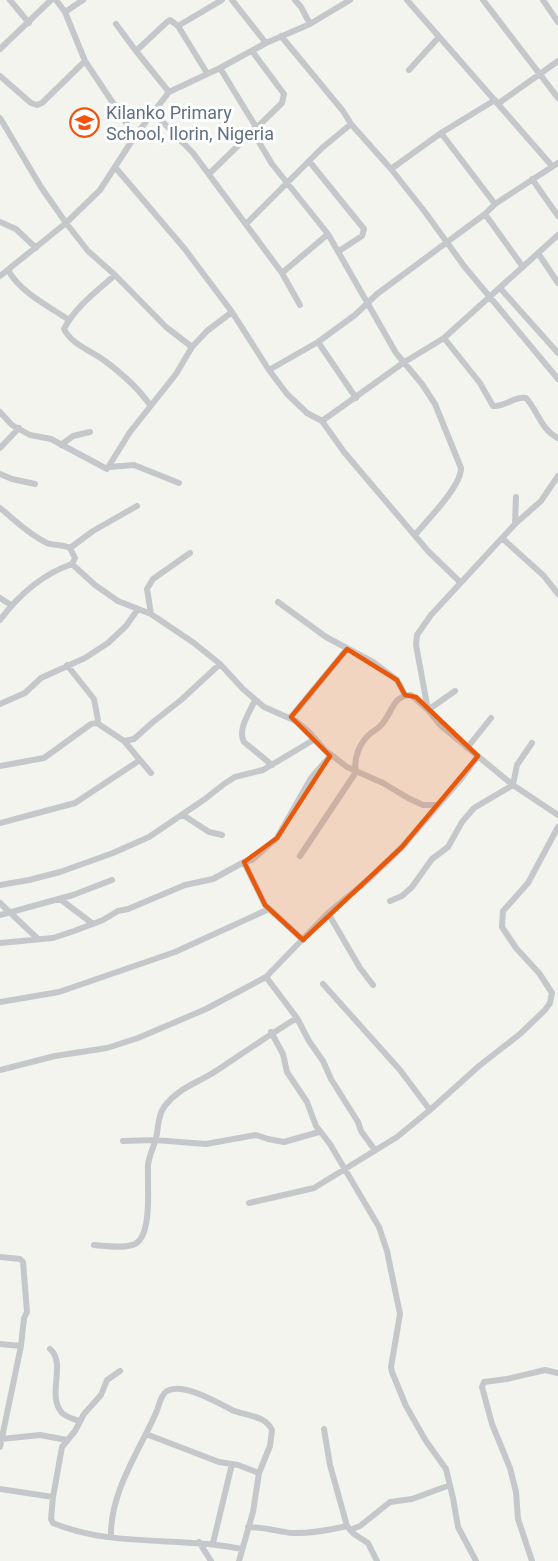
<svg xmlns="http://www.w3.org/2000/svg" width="558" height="1561" font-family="Roboto,sans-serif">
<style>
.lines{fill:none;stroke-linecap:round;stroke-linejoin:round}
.minor{stroke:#c5c8cb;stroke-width:6}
.marked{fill:#e8590c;fill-opacity:0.2;stroke:#e8590c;stroke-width:4.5;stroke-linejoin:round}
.labels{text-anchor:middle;stroke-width:6;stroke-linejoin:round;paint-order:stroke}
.poi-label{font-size:18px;fill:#607183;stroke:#fff;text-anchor:start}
</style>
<rect width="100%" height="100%" fill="#f4f4ef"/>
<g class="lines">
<path class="minor" d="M 10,0 L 29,23
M 56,0 L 65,12 L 85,61 L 135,136
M 232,0 L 266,43
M 295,0 L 301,7 L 310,24
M 407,0 L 552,166
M 483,0 L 558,98
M 543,0 L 558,22
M 65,12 L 83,0
M 116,24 L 136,51 L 167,22 L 170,20 L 178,26 L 222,0
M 178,26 L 207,73
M 281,36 L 343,111 L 351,124 L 391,169 L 425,212 L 464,266 L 558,379
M 0,49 L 51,0
M 136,51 L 169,92
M 220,68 L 256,127 L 259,142 L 272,164 L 328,234 L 396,353 L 422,384 L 435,404 L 461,468 C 461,487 427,520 415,535
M 409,70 L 439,37
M 0,76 L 31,103 L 37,105 L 42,103 L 85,61
M 499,103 L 558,61
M 154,113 L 193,153 L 282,273 L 328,234
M 0,118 L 41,187 L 66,223 L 88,251 L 115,275 L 166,327 L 192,347
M 441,133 L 495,204
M 309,161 L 364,229 L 362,236 L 339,251
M 115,167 L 184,248 L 232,312 L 269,370 L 287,394 L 307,413 L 322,421 L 344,452 L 428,551 L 460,582
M 391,169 L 441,133 L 495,100
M 209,174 L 282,103 L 284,94 L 252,51
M 532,179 L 558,216
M 485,214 L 523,267
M 0,222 L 16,229 L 36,248
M 246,224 L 322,148 L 351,124
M 538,253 L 558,283
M 8,270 C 21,293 47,305 69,320
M 282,273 L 300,305
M 115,275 C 97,291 75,307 64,329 C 72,345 92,351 105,361 C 121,373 139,389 150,405
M 0,276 L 66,223 L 100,190 L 135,136 L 169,92 L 220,68 L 266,43 L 310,24 L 350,0
M 500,288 L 558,353
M 444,338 L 480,383 L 493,406 C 506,407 514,396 526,398 C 538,411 541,430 558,438
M 318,342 L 356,398
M 269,370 L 318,342 L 355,315 L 377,294 L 485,214 L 495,204 L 558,163
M 0,412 L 12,425 L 30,435 L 51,439 L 107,469 L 130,432 L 176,374 L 192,347 L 207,331 L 232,312
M 322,421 L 403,363 L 444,338 L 558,235
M 61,445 L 73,436 L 90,432
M 0,448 L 19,428
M 109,467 L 134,465 L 179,483
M 0,474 L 12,479 L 35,484
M 558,476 L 541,501 L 515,524 L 431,615 L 417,635 L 416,645 L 428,710 L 440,725 L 513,785 L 558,815
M 0,508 C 15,520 28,534 47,543 C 54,546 62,544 70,548 L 75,558 L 72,564 C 43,574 18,596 0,620
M 515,524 L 516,497
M 502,538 L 544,576 L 558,594
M 70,548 L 93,531 L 137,506
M 72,564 L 95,585 L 118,601 L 151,614 L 194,643 L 220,664 L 243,689 L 264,707 L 296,721 L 308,731 L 325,750 L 347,767 L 383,783 L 408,798 L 423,805 L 438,805
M 0,598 L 11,605
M 278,602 L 326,637 L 373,662 L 397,680 L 405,695
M 151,614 L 147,589 L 153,579 L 190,553
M 67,665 L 94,699 L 98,720
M 255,700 C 250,712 237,729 244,742 L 272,765
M 0,704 L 25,693 L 41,678 L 85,658 L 108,643 L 126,626 L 138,609
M 291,717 L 347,649
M 124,741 L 134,739 L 153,722 L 181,700 L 220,664
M 467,748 L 491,718
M 0,766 L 44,758 L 91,724 L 97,723 L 124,741 L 151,773
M 183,815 L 209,832 L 222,835
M 0,823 L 75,803 L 140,760
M 300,856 L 356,772 C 353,758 360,742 371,733 C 375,730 379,728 382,724 C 392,713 393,695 411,695 L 428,710 L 455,691
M 244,862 L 265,905 L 303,940
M 0,885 L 29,880 L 60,872 L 113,853 L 149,837 L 205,799 L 224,784 L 235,777 L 263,770 L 315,739
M 60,899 L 93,924
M 390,901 L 402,896 L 412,887 L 432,859 L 448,847 L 462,822 L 474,808 L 513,785 L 517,765 L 532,743
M 0,903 L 38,939
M 328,913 L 360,968 L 373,985
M 0,915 L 73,895 L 112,880
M 0,943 L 53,938 L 74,931 L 103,920 L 118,911 L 128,909 L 185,885 L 213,879 L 244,862 L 252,860 L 277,838 L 311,778 L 331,755
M 266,977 L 297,1018 L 309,1041 L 323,1061 L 331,1079 L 358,1122 L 361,1131 L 374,1149
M 323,984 L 400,1070 L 430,1110
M 0,1002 L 59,992 L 175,952 L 269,909
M 271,1032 L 283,1054 L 287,1072 L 307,1102 L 316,1126 L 330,1144 L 379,1227 L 387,1251 L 400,1314 L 391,1367 L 392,1372 L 406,1406 L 426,1441 L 446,1469 L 453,1498 L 458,1527 L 476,1561
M 0,1070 L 55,1056 L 107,1048 L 138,1038 L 206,1009 L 266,977 L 328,913 L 369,879 L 402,847 L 461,779 L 478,756
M 123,1141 L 155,1140 L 206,1144 L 256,1135 L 268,1139 L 284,1142 L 319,1132
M 249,1203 L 314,1188 L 397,1137 L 430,1110 L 479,1066 L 520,1034 L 545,1010 L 550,1003 L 552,993 L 539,973 L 516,948 L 502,927 L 503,911 L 528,883 L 558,827
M 94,1245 C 105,1246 124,1249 135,1244 C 153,1235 147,1182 148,1165 C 149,1155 154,1147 156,1138 C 159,1127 157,1117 164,1107 C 179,1087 196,1084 216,1071 C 243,1053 269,1035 297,1018
M 0,1257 L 20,1259 L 23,1262 L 27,1312 L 24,1318 L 21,1346 L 0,1447
M 0,1344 L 21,1346
M 50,1349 C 67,1363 46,1395 62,1413 C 66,1417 74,1419 79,1421
M 120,1371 L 107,1380 L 101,1395 L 84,1414 L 75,1431 L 62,1447 L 53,1497 L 51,1519 L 53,1523 C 112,1548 181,1536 242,1549
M 324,1429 L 330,1465 L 347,1526 L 354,1534 L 368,1543 L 377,1561
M 146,1434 L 219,1462 L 238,1465 L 259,1473
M 1,1439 L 40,1435 L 67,1440
M 0,1489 L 53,1497
M 248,1527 C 263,1527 276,1531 291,1533 C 310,1534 329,1530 347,1526
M 350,1530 L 360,1526 L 390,1502 L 412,1499 L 450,1485
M 111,1536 C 110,1493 138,1453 155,1415 C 159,1408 160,1395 167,1391 C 183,1382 218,1403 232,1410 C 246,1416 265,1415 272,1430 L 270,1446 L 259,1473 L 253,1512 L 239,1561
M 199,1542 L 211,1561
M 213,1543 L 232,1464
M 532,1561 L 518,1519 L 516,1492 L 510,1468 L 492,1424 L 482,1387 L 484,1382 L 507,1379 L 545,1370 L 558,1373"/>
</g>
<path class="marked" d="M 347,649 L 397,680 L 405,695 L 416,697 L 478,756 L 402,847 L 303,940 L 265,905 L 244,862 L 277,838 L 330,756 L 291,717 Z"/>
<defs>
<symbol id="school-ring" viewBox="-11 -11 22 22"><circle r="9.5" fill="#fff" stroke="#f4510f" stroke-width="1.5"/><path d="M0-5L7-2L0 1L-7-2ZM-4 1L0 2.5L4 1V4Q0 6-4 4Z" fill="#f4510f"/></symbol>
</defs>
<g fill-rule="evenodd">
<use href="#school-ring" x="68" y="106" width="33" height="33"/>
</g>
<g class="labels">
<g class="poi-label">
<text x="106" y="119">Kilanko Primary<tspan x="106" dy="21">School, Ilorin, Nigeria</tspan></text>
</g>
</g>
</svg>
